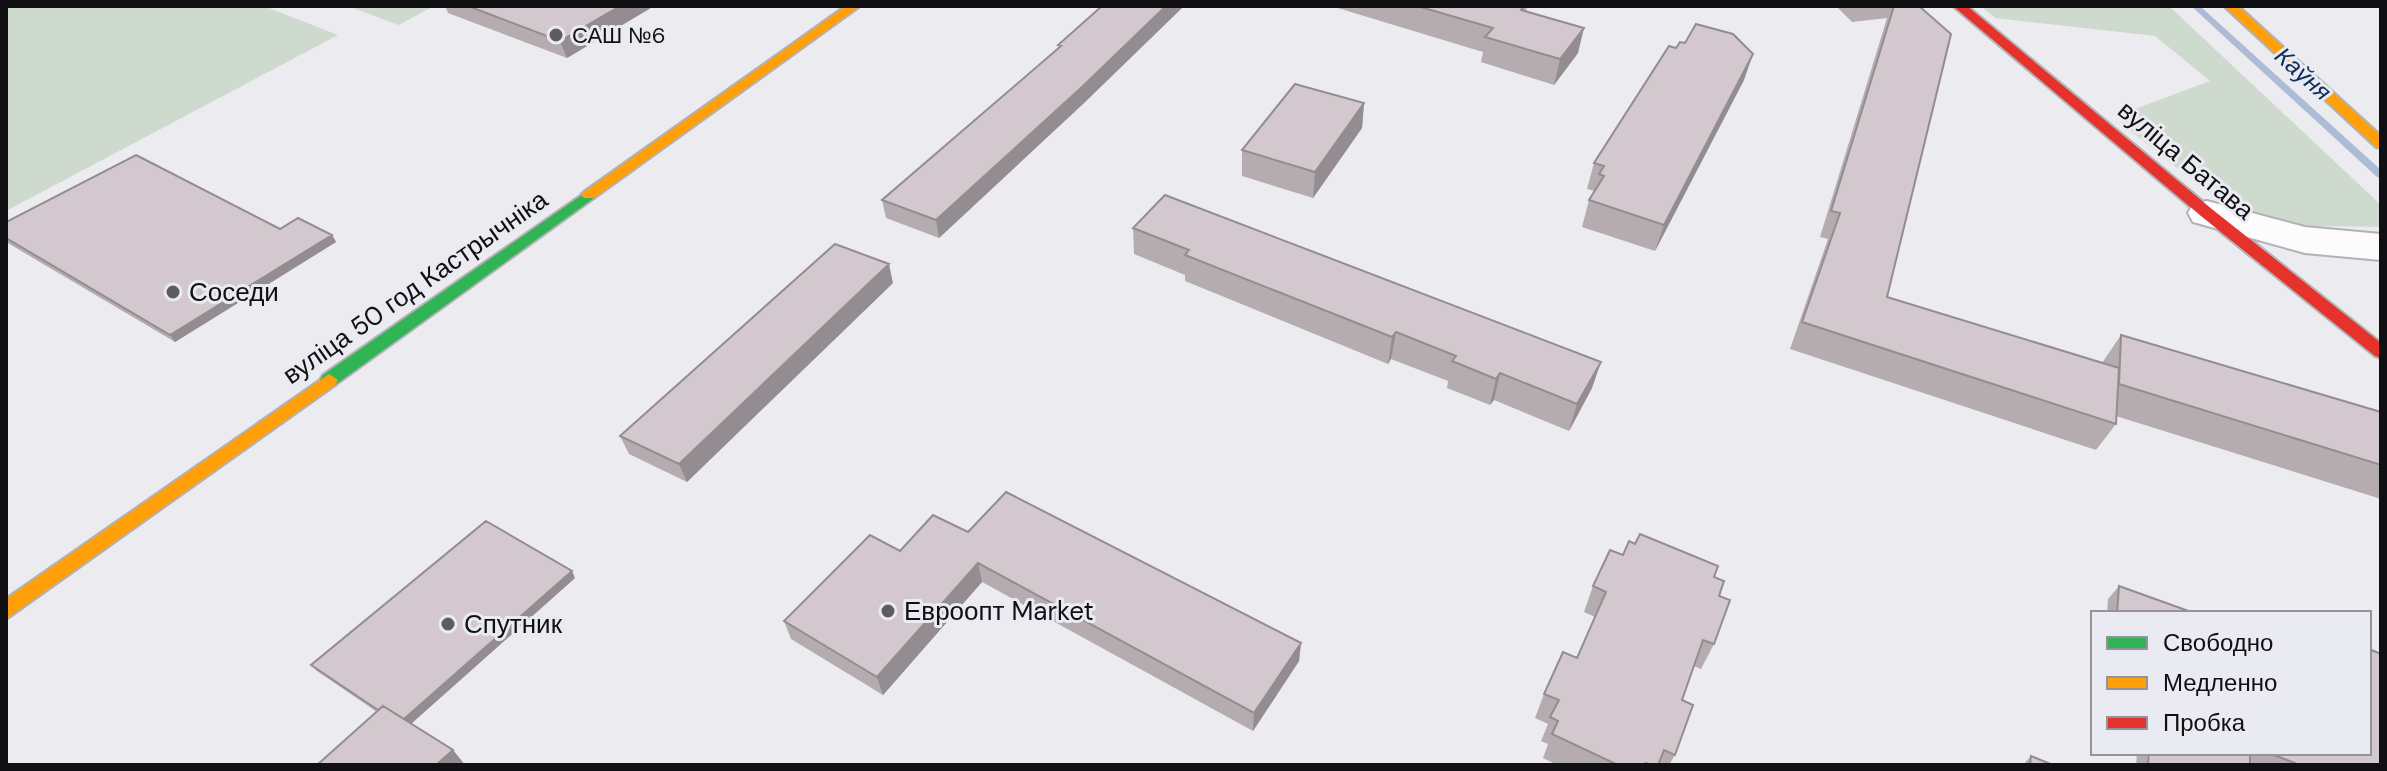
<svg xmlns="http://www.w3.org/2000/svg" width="2387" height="771" font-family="'DM Sans',sans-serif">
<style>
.green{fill:#cfdace}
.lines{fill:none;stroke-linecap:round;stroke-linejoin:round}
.stream{fill:#acbcd6;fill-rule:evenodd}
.street-casing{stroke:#b2b2b5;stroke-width:4}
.fast-casing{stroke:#b2b2b5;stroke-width:4}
.slow-casing{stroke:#b2b2b5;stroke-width:4}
.jam-casing{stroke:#b2b2b5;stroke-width:4}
.street{fill:#fcfcfd;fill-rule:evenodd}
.fast{fill:#30b455;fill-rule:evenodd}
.slow{fill:#ff9f0a;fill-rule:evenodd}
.jam{fill:#e5322d;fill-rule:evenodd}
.wall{fill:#b5acb0}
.shaded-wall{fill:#938c90}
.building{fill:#d2c8cd;stroke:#938c90;stroke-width:2}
.poi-dot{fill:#5d5d60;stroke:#eaeaf2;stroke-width:3}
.labels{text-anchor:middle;stroke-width:6;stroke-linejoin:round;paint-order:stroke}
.far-poi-label{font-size:22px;fill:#101013;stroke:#eaeaf2;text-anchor:start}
.far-water-label{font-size:24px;font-style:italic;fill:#102d5b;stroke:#eaeaf2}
.street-label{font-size:26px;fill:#101013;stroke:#eaeaf2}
.poi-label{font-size:26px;fill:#101013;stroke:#eaeaf2;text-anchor:start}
</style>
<rect width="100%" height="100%" fill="#ececf0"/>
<path class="green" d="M 6,6 L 264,6 L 338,35 L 6,211 Z
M 347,6 L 434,6 L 399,25 Z
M 1981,6 L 2169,6 L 2381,205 L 2381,227 C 2349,226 2314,228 2282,223 C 2225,213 2166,158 2121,123 L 2124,113 L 2210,81 L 2155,36 L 1995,18 Z"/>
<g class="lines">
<path class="stream" d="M 2191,6 L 2200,6 L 2381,170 L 2381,178 L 2377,177 Z"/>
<defs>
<path id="street" d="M 2207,201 L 2305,227 L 2381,234 L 2381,260 L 2305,253 L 2193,222 L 2188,213 L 2193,204 Z"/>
<path id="fast" d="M 589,190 L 594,192 L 597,195 L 594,198 L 335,385 L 323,385 L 320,380 L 323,375 Z"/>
<path id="slow" d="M 846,6 L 860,6 L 594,198 L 584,198 L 581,195 L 584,192 Z
M 2224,6 L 2238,6 L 2381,136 L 2381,148 L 2376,147 Z
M 329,374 L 338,380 L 335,385 L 6,619 L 6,599 Z"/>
<path id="jam" d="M 1953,6 L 1967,6 L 2213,210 L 2381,343 L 2381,358 L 2375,356 L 2201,216 Z"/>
</defs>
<use href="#street" class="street-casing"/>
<use href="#fast" class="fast-casing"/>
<use href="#slow" class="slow-casing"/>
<use href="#jam" class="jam-casing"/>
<use href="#street" class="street"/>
<use href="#fast" class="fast"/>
<use href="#slow" class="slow"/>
<use href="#jam" class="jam"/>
</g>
<path class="wall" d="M 445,6 L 654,6 L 567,58 L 448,13 Z
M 1102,6 L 1184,6 L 1084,103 L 939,238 L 886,218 L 882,200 L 1059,48 L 1058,45 Z
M 1331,6 L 1527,6 L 1526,12 L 1578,53 L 1554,85 L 1481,62 L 1483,52 Z
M 1836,6 L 1919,6 L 1887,297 L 2102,363 L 2121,335 L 2381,412 L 2381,499 L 2116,416 L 2116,424 L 2096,450 L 1790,349 L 1828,239 L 1820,237 L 1887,18 L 1852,22 Z
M 1744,80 L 1655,251 L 1582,227 L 1589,200 L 1594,191 L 1587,189 L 1594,163 Z
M 1364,103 L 1362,128 L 1313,198 L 1242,176 L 1242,150 Z
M 6,222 L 280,229 L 332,235 L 336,242 L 175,342 L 6,242 Z
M 1133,228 L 1592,388 L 1569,431 L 1494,400 L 1490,405 L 1447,388 L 1448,381 L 1391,359 L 1388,364 L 1185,281 L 1185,275 L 1134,254 Z
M 893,283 L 687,482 L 629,454 L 620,436 Z
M 968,532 L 1301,643 L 1299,661 L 1253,731 L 982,582 L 883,695 L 791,639 L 784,621 L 900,551 Z
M 1623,555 L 1714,577 L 1719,596 L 1714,644 L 1701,669 L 1694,666 L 1682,700 L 1675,755 L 1669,765 L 1557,765 L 1543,758 L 1548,744 L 1541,741 L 1548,724 L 1535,718 L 1544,694 L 1577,658 L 1595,617 L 1584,612 L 1593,586 Z
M 575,578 L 411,724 L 453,750 L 465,765 L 317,765 L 377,712 L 317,671 L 311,665 Z
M 2119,586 L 2194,613 L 2107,613 L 2108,599 Z
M 2137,753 L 2369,753 L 2381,765 L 2256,765 L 2250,763 L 2250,765 L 2136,765 Z
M 2031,756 L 2030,765 L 2023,765 Z"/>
<path class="shaded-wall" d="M 620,6 L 654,6 L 567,58 L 560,41 Z
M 1166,6 L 1184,6 L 1084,103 L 939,238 L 936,220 Z
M 1584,28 L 1578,53 L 1554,85 L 1560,59 Z
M 1753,54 L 1744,80 L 1655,251 L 1664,225 Z
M 1364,103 L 1362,128 L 1313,198 L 1315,172 Z
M 332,235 L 336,242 L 175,342 L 170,335 Z
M 889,264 L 893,283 L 687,482 L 679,464 Z
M 1396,332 L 1391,359 L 1388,364 L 1392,337 Z
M 1601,362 L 1592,388 L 1569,431 L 1577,404 Z
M 1500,373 L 1494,400 L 1490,405 L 1496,379 Z
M 978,563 L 982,582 L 883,695 L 877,677 Z
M 572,571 L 575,578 L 404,730 L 399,724 Z
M 1301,643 L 1299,661 L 1253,731 L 1254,713 Z
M 453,750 L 465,765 L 436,765 Z"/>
<path class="building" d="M 468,6 L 620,6 L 560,41 Z
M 1102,6 L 1166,6 L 1083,86 L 936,220 L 882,200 L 1061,46 L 1058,45 Z
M 1417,6 L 1524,6 L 1521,10 L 1584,28 L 1560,59 L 1485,37 L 1493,28 Z
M 1894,6 L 1919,6 L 1951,34 L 1887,297 L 2119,368 L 2116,424 L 1802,322 L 1840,213 L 1831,211 Z
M 1696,24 L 1733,34 L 1753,54 L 1664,225 L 1589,200 L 1604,176 L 1599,174 L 1604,166 L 1594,163 L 1669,46 L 1676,48 L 1680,42 L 1685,43 Z
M 1295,84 L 1364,103 L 1315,172 L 1242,150 Z
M 136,155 L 280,229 L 298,218 L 332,235 L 170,335 L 6,238 L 6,222 Z
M 1165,195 L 1601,362 L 1577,404 L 1500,373 L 1496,379 L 1452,361 L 1456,356 L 1396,332 L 1392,337 L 1185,255 L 1189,250 L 1133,228 Z
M 835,244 L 889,264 L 679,464 L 620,436 Z
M 2121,335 L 2381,412 L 2381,465 L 2119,384 Z
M 1006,492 L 1301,643 L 1254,713 L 978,563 L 877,677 L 784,621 L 870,535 L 900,551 L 933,515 L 968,532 Z
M 486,521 L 572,571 L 404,719 L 383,706 L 378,710 L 311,665 Z
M 1640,534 L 1718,566 L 1714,577 L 1724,581 L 1719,596 L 1730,600 L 1714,644 L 1703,640 L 1682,700 L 1693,705 L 1675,755 L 1664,750 L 1658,765 L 1651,765 L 1646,763 L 1645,765 L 1618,765 L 1552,734 L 1558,721 L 1550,717 L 1559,700 L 1544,694 L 1563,652 L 1577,658 L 1606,592 L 1593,586 L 1610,550 L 1623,555 L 1629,541 L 1635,544 Z
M 2119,586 L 2194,613 L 2117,613 Z
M 2369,649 L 2381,654 L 2381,765 L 2300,765 L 2269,753 L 2369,753 Z
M 383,706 L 453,750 L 436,765 L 317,765 Z
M 2149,753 L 2250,753 L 2250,765 L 2148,765 Z
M 2031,756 L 2053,765 L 2030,765 Z"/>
<g class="poi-dot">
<circle cx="556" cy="35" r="8"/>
<circle cx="173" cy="292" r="8"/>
<circle cx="888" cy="611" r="8"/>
<circle cx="448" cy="624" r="8"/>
</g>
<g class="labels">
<g class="far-poi-label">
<text x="572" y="43">САШ №6</text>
</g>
<g class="far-water-label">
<text transform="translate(2303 74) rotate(42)" y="8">Каўня</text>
</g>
<g class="street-label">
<text transform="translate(2186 160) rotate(40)" y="9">вуліца Батава</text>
<text transform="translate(415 287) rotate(-35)" y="9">вуліца 50 год Кастрычніка</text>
</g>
<g class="poi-label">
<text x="189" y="301">Соседи</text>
<text x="904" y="620">Евроопт Market</text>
<text x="464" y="633">Спутник</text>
</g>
</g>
<rect width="2387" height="771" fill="none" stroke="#101013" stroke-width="16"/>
<rect x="2091" y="611" width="280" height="144" fill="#eaeaf2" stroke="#939399" stroke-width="2"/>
<rect x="2107" y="637" width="40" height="12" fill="#30b455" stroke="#939399" stroke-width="2"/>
<text x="2163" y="651" font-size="24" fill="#101013">Свободно</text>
<rect x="2107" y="677" width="40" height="12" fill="#ff9f0a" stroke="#939399" stroke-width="2"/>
<text x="2163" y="691" font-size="24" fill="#101013">Медленно</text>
<rect x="2107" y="717" width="40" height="12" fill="#e5322d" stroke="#939399" stroke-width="2"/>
<text x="2163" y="731" font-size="24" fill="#101013">Пробка</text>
</svg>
